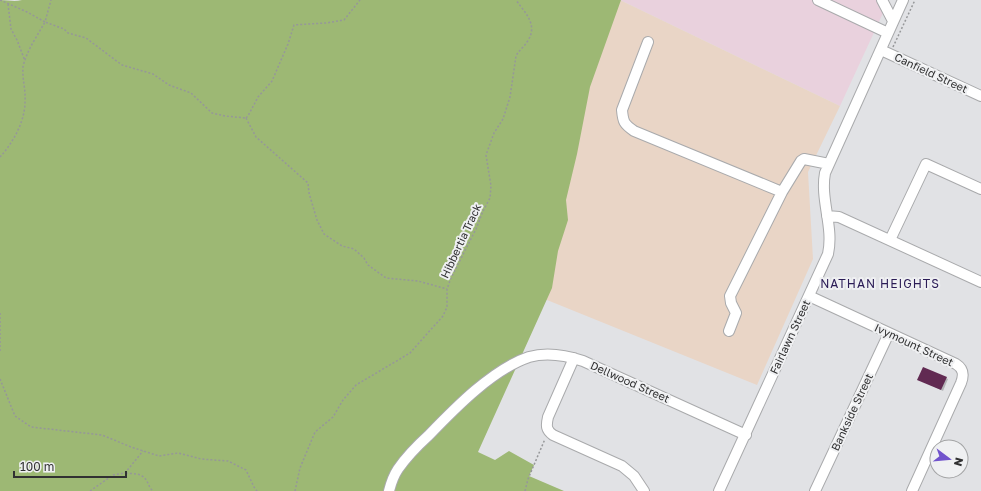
<svg xmlns="http://www.w3.org/2000/svg" width="981" height="491" font-family="'Golos Text',sans-serif">
<style>
.commercial{fill:#e9d1dd}
.industrial{fill:#e9d5c6}
.forest{fill:#9db874}
.shadow{fill:#0003}
.building{fill:#612a52}
.lines{fill:none;stroke-linecap:round;stroke-linejoin:round}
.minor-casing{stroke:#a9aaac;stroke-width:12}
.path{stroke:#969799;stroke-width:1.5;stroke-dasharray:2 2;stroke-linecap:butt}
.minor{stroke:#fff;stroke-width:10}
.labels{text-anchor:middle;stroke-width:4;stroke-linejoin:round;paint-order:stroke}
.street-label{font-size:11px;fill:#313132;stroke:#eff0f2}
.neighbourhood-label{font-size:12px;letter-spacing:1px;fill:#2b1c56;stroke:#eff0f2}
</style>
<rect width="100%" height="100%" fill="#e1e2e5"/>
<path class="commercial" d="M 620,0 L 889,0 L 840,106 Z"/>
<path class="industrial" d="M 620,0 L 840,106 L 808,172 L 813,259 L 757,385 L 547,300 L 476,268 Z"/>
<path class="forest" d="M 0,0 C 8,0 14,2 22,0 L 621,0 L 590,87 L 577,154 L 566,200 L 568,220 L 558,251 L 552,288 L 478,452 L 495,460 L 509,451 L 534,465 L 529,476 L 564,491 L 0,491 Z"/>
<path class="shadow" d="M 923,368 L 948,379 L 943,391 L 920,380 Z"/>
<path class="building" d="M 923,367 L 947,377 L 941,390 L 917,380 Z"/>
<g class="lines">
<defs>
<path id="minor" d="M 818,0 L 888,33
M 882,0 L 893,21
M 648,42 L 622,110 C 623,122 624,124 634,131 L 782,192 L 801,161 L 804,159 L 829,164
M 881,50 L 981,96
M 827,216 L 839,217 L 981,282
M 890,240 L 926,164 L 981,189
M 809,296 L 956,364 C 964,369 964,375 961,383 L 912,491
M 729,331 L 736,313 L 731,303 L 730,296 L 782,192
M 574,358 L 548,417 C 546,426 546,430 553,435 L 622,466 L 634,476 L 644,491
M 389,491 C 391,483 394,475 398,469 C 407,456 418,445 429,435 C 455,408 493,369 529,357 C 547,352 565,355 583,361 L 746,435
M 719,491 L 828,254 C 834,227 820,200 825,173 L 903,0
M 815,491 L 889,333"/>
</defs>
<use href="#minor" class="minor-casing"/>
<path class="path" d="M 0,0 L 27,12 L 45,22 L 51,0
M 8,4 L 11,29 L 17,40 L 25,61
M 893,47 L 915,0
M 246,118 L 256,137 L 308,183 L 309,193 L 317,220 L 324,234 L 342,246 L 354,249 L 364,258 L 368,265 L 386,278 L 418,281 L 447,289
M 246,118 L 248,116 L 258,97 L 272,81 L 288,44 L 294,25 L 326,23 L 344,20 L 360,0
M 0,157 C 13,143 25,121 25,102 C 26,90 22,79 23,67 C 26,52 37,36 45,22 L 64,29 L 68,33 L 86,38 L 122,65 L 153,74 L 169,85 L 191,93 L 212,113 L 225,116 L 246,118
M 0,313 L 0,352
M 0,379 L 15,416 L 31,427 L 102,435 L 131,447 L 159,456 L 178,453 L 201,459 L 228,461 L 246,470 L 254,487 L 257,491
M 126,473 C 131,474 138,473 142,476 C 148,479 148,487 153,491
M 90,491 L 113,475 L 125,473 L 143,451
M 295,491 L 300,468 L 315,432 L 333,417 L 343,400 L 356,385 L 410,353 L 443,316 L 447,307 L 447,289 L 451,278 L 476,229 L 483,211 L 490,198 L 491,186 L 486,155 L 494,133 L 503,119 L 510,97 L 516,56 C 519,50 524,47 527,42 C 539,25 525,13 516,0
M 525,491 L 528,479 L 545,439"/>
<use href="#minor" class="minor"/>
</g>
<g class="labels">
<g class="street-label">
<text transform="translate(931 73) rotate(25)" y="4">Canfield Street</text>
<text transform="translate(461 241) rotate(-65)" y="4">Hibbertia Track</text>
<text transform="translate(790 337) rotate(-65)" y="4">Fairlawn Street</text>
<text transform="translate(914 345) rotate(25)" y="4">Ivymount Street</text>
<text transform="translate(630 382) rotate(24)" y="4">Dellwood Street</text>
<text transform="translate(852 412) rotate(-65)" y="4">Bankside Street</text>
</g>
<g class="neighbourhood-label">
<text x="880" y="288">NATHAN HEIGHTS</text>
</g>
</g>
<g transform="translate(949 459) rotate(106)"><circle r="19" fill="#eff0f2" stroke="#a3a4a5"/>
<path d="M0-3L7 15L0 10L-7 15Z" fill="#7153cc"/>
<text y="-6" font-size="11" font-weight="bold" text-anchor="middle" fill="#313132">N</text>
</g>
<path d="M14 471v6h112v-6" fill="none" stroke="#313132" stroke-width="2"/>
<text x="20" y="471" font-size="12" fill="#313132" stroke="#eff0f2" stroke-width="3" paint-order="stroke">100 m</text>
</svg>
